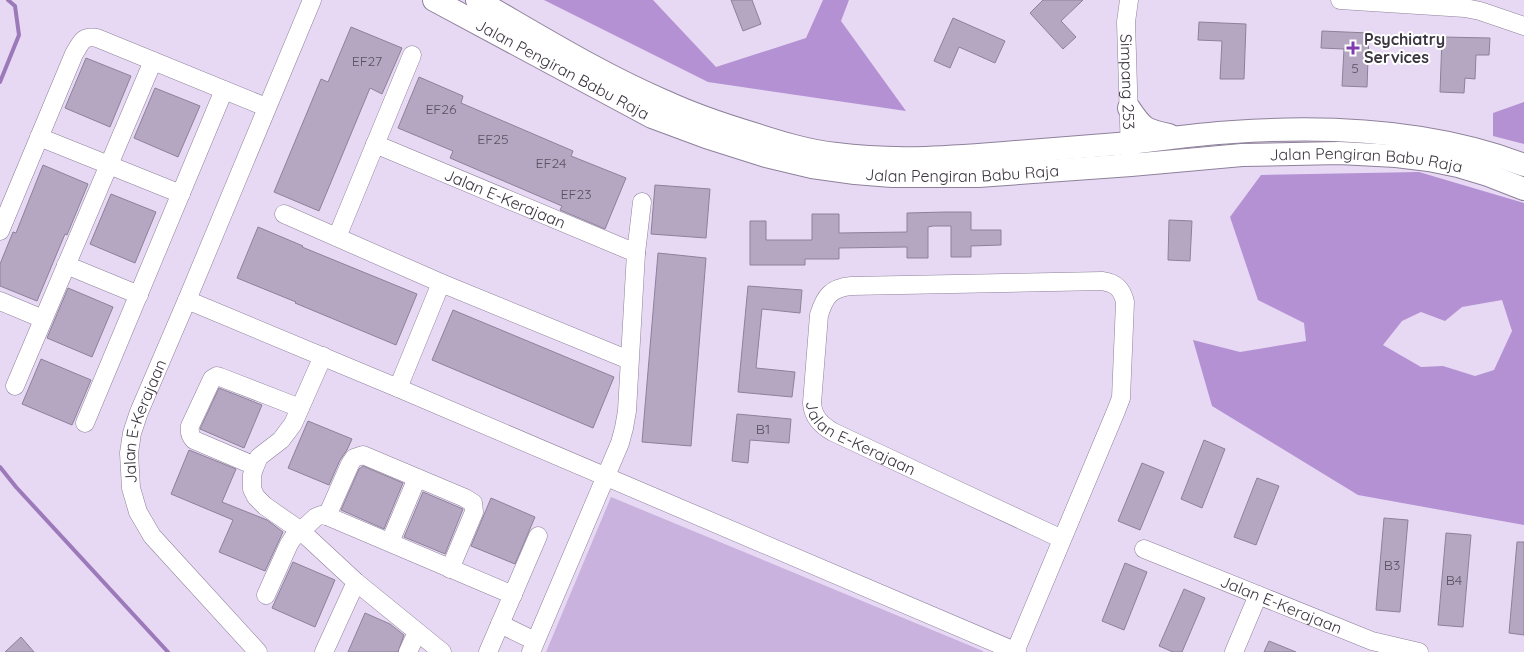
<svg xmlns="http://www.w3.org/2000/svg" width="1524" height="652" font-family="Quicksand,sans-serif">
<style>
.green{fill:#c9b2de}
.forest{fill:#b491d2;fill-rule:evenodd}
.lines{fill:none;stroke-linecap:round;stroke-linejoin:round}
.stream{stroke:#9c7ab9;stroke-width:4}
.building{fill:#b5a7c1;stroke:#8d8199}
.minor-casing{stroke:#8e819a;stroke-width:19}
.major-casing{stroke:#8e819a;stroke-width:24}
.minor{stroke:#fff;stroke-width:18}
.major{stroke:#fff;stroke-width:22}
.poi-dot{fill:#803bae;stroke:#fff;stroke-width:2}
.labels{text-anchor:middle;stroke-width:4;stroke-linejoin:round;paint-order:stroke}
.number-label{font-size:14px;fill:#5a5260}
.poi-label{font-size:16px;font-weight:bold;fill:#3b3540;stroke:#fff;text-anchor:start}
.street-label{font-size:16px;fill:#3b3540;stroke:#fff}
</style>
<rect width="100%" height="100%" fill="#e7d9f4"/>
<path class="green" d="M 611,497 L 983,651 L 983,652 L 546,652 Z"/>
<path class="forest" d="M 544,0 L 653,0 L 716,67 L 806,38 L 823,0 L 849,0 L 841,21 L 906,111 L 708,82 Z
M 1524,102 L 1524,144 L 1493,136 L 1493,113 Z
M 1419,172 L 1524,203 L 1524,525 L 1358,495 L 1212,406 L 1193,340 L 1240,352 L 1306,341 L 1304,323 L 1258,300 L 1230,217 L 1261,175 ZM 1502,300 L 1512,331 L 1494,370 L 1475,376 L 1443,366 L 1421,367 L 1383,345 L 1402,321 L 1421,312 L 1445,321 L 1462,307 Z"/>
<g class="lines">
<path class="stream" d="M 0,82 L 19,35 L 15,6 L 8,0
M 0,467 L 16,487 L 168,652"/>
</g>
<path class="building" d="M 731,0 L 752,0 L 761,24 L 743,31 Z
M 1043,0 L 1083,0 L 1061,21 L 1076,37 L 1063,49 L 1030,13 Z
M 953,18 L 1005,41 L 995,63 L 959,47 L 950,68 L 934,61 Z
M 1199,22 L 1246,24 L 1244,79 L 1220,79 L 1222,41 L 1198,40 Z
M 351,27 L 402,48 L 382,94 L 370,88 L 319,211 L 274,192 L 321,79 L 328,82 Z
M 1322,31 L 1369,33 L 1367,87 L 1342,86 L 1344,49 L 1321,48 Z
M 1442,37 L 1490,38 L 1489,55 L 1476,55 L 1475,79 L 1465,78 L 1464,93 L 1440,92 Z
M 86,58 L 131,76 L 110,127 L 65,108 Z
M 419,77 L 463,96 L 461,103 L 573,151 L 571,156 L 626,178 L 605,229 L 560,210 L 562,206 L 450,158 L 453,151 L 398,128 Z
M 155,88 L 200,106 L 178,157 L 134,138 Z
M 43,165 L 88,184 L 67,235 L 65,234 L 37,301 L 0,286 L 0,264 L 13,232 L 16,233 Z
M 655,185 L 710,189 L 706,238 L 651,234 Z
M 111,194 L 156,212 L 135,263 L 90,244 Z
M 945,212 L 971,212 L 971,230 L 1001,230 L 1001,245 L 971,246 L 971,257 L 951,257 L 951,226 L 933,226 L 928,227 L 928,258 L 907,258 L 907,247 L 839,248 L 839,259 L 805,259 L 805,265 L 750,265 L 750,221 L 766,221 L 766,240 L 812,240 L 812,214 L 839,214 L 839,233 L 907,232 L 907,213 Z
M 1169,220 L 1192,221 L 1190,261 L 1168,260 Z
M 258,227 L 303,246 L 302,247 L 417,294 L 396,345 L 295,303 L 296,302 L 237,278 Z
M 658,253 L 706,258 L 691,446 L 642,442 Z
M 748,286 L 802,290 L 800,313 L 762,309 L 756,368 L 795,372 L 792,397 L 738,392 Z
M 68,288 L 113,307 L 92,357 L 47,338 Z
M 453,310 L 614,377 L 593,428 L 432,360 Z
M 41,359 L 91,380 L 72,425 L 22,404 Z
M 219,388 L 262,405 L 244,448 L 200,429 Z
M 737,414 L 791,419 L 789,443 L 750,440 L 748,463 L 732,461 Z
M 308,421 L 352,439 L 347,450 L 340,460 L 329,485 L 288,468 Z
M 1204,440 L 1225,449 L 1202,508 L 1181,499 Z
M 189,450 L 236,469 L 222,502 L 267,520 L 283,532 L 265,571 L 219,552 L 233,520 L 171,494 Z
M 1142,463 L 1164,472 L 1140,530 L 1118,521 Z
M 363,466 L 403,483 L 384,529 L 341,510 L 359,469 Z
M 1257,478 L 1279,486 L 1256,545 L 1234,537 Z
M 423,492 L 463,509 L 445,554 L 404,537 Z
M 491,498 L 535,517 L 515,564 L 471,546 Z
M 1384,518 L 1408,520 L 1400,612 L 1376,610 Z
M 1446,533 L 1471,535 L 1463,627 L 1438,625 Z
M 1517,542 L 1524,542 L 1524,635 L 1509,633 Z
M 293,562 L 335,580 L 315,627 L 272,608 Z
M 1125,563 L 1147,572 L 1124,630 L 1102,621 Z
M 1184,589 L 1205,598 L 1182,652 L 1173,652 L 1159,646 Z
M 365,613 L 390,624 L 404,635 L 398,652 L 348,652 Z
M 21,637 L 34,652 L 5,652 Z
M 1269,641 L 1296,652 L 1264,652 Z"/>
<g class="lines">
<defs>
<g id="minor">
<path id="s1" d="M 1129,0 L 1126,22 L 1130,154"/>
<path d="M 1340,0 L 1465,8 L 1480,11 L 1524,26"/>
<path d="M 39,137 L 181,194"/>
<path id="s2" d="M 375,144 L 636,253"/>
<path d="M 284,214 L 441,283 L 629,360"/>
<path d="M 0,231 L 74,54 C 81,43 82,35 97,38 L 266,107"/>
<path d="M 337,237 L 412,55"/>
<path d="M 66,265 L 139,295"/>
<path d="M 187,300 L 398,388 L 1017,652"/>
<path d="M 0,301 L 43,319"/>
<path d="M 323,356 L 293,424 L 281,440 L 259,457 L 255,466 L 252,475 L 252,489 L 256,497 L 265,506 L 301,531 L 356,582 L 442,652"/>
<path d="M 15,386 L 153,61"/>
<path d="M 398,388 L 441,283"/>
<path d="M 85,423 L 224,90"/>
<path d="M 255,466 L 194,440 C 190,436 189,432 190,426 L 212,379 L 217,376 L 220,377 L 300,408"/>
<path d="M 327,516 L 350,464 L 354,458 L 363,455 L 465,498 L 473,503 L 474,512 L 450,569"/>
<path d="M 390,542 L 417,478"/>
<path id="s3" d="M 1144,549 L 1372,641 L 1419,652"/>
<path d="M 266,595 L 289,544 L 293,538 L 316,517 L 321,515 L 327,516 L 513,595"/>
<path d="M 500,624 L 535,641"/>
<path id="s4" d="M 258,652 L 152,536 L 138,512 L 131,488 L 129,453 L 132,433 L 139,412 L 187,300 L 312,0"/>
<path d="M 324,652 L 356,582"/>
<path d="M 408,652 L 417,632"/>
<path d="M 488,652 L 538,536"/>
<path d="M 531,652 L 620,443 L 624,428 L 627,411 L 636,253 L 642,202"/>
<path id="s5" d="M 1015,652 L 1116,411 L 1121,398 L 1125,302 C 1122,289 1116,283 1102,281 L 851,286 C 831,288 825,296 819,315 L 812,403 C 813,417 821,425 833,432 L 1062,539"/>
<path d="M 1234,652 L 1258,595"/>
</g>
<g id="major">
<path id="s6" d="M 434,0 L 652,117 L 706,137 L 766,156 L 812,167 L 855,173 L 892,176 L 978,176 L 1131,165 L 1242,155 L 1339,153 L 1396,156 L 1429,160 L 1458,166 L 1488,175 L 1524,189"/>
<path d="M 477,0 C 538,35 599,73 664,101 C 692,114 721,124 751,133 C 779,142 807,151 836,154 C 895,162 956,157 1016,152 C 1054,149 1092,146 1130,143 C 1164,139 1199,134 1233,132 C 1331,125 1432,130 1524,165"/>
<path d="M 1129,108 C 1143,129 1145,130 1169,135"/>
</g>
</defs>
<use href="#minor" class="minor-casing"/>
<use href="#major" class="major-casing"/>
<use href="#minor" class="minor"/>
<use href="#major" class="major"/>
</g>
<path class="poi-dot" d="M1350.5 40.5h5v5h5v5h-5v5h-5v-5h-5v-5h5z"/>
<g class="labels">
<g class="number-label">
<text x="367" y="66">EF27</text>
<text x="1355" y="73">5</text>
<text x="441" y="114">EF26</text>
<text x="493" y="144">EF25</text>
<text x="551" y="168">EF24</text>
<text x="576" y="199">EF23</text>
<text x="763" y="434">B1</text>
<text x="1392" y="570">B3</text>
<text x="1454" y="585">B4</text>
</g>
<g class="poi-label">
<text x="1364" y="45">Psychiatry<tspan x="1364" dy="18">Services</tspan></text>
</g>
<g class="street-label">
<text dy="6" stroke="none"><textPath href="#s6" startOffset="146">Jalan Pengiran Babu Raja</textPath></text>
<text dy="6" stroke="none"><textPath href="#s1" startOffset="82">Simpang 253</textPath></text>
<text dy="6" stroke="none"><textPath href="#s6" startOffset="971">Jalan Pengiran Babu Raja</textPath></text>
<text dy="6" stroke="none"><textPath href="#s6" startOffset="566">Jalan Pengiran Babu Raja</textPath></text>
<text dy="6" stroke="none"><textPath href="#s2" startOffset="141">Jalan E-Kerajaan</textPath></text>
<text dy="6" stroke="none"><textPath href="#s4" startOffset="279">Jalan E-Kerajaan</textPath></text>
<text dy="6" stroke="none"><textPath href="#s5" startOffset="854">Jalan E-Kerajaan</textPath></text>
<text dy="6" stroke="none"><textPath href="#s3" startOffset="148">Jalan E-Kerajaan</textPath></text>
</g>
</g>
</svg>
